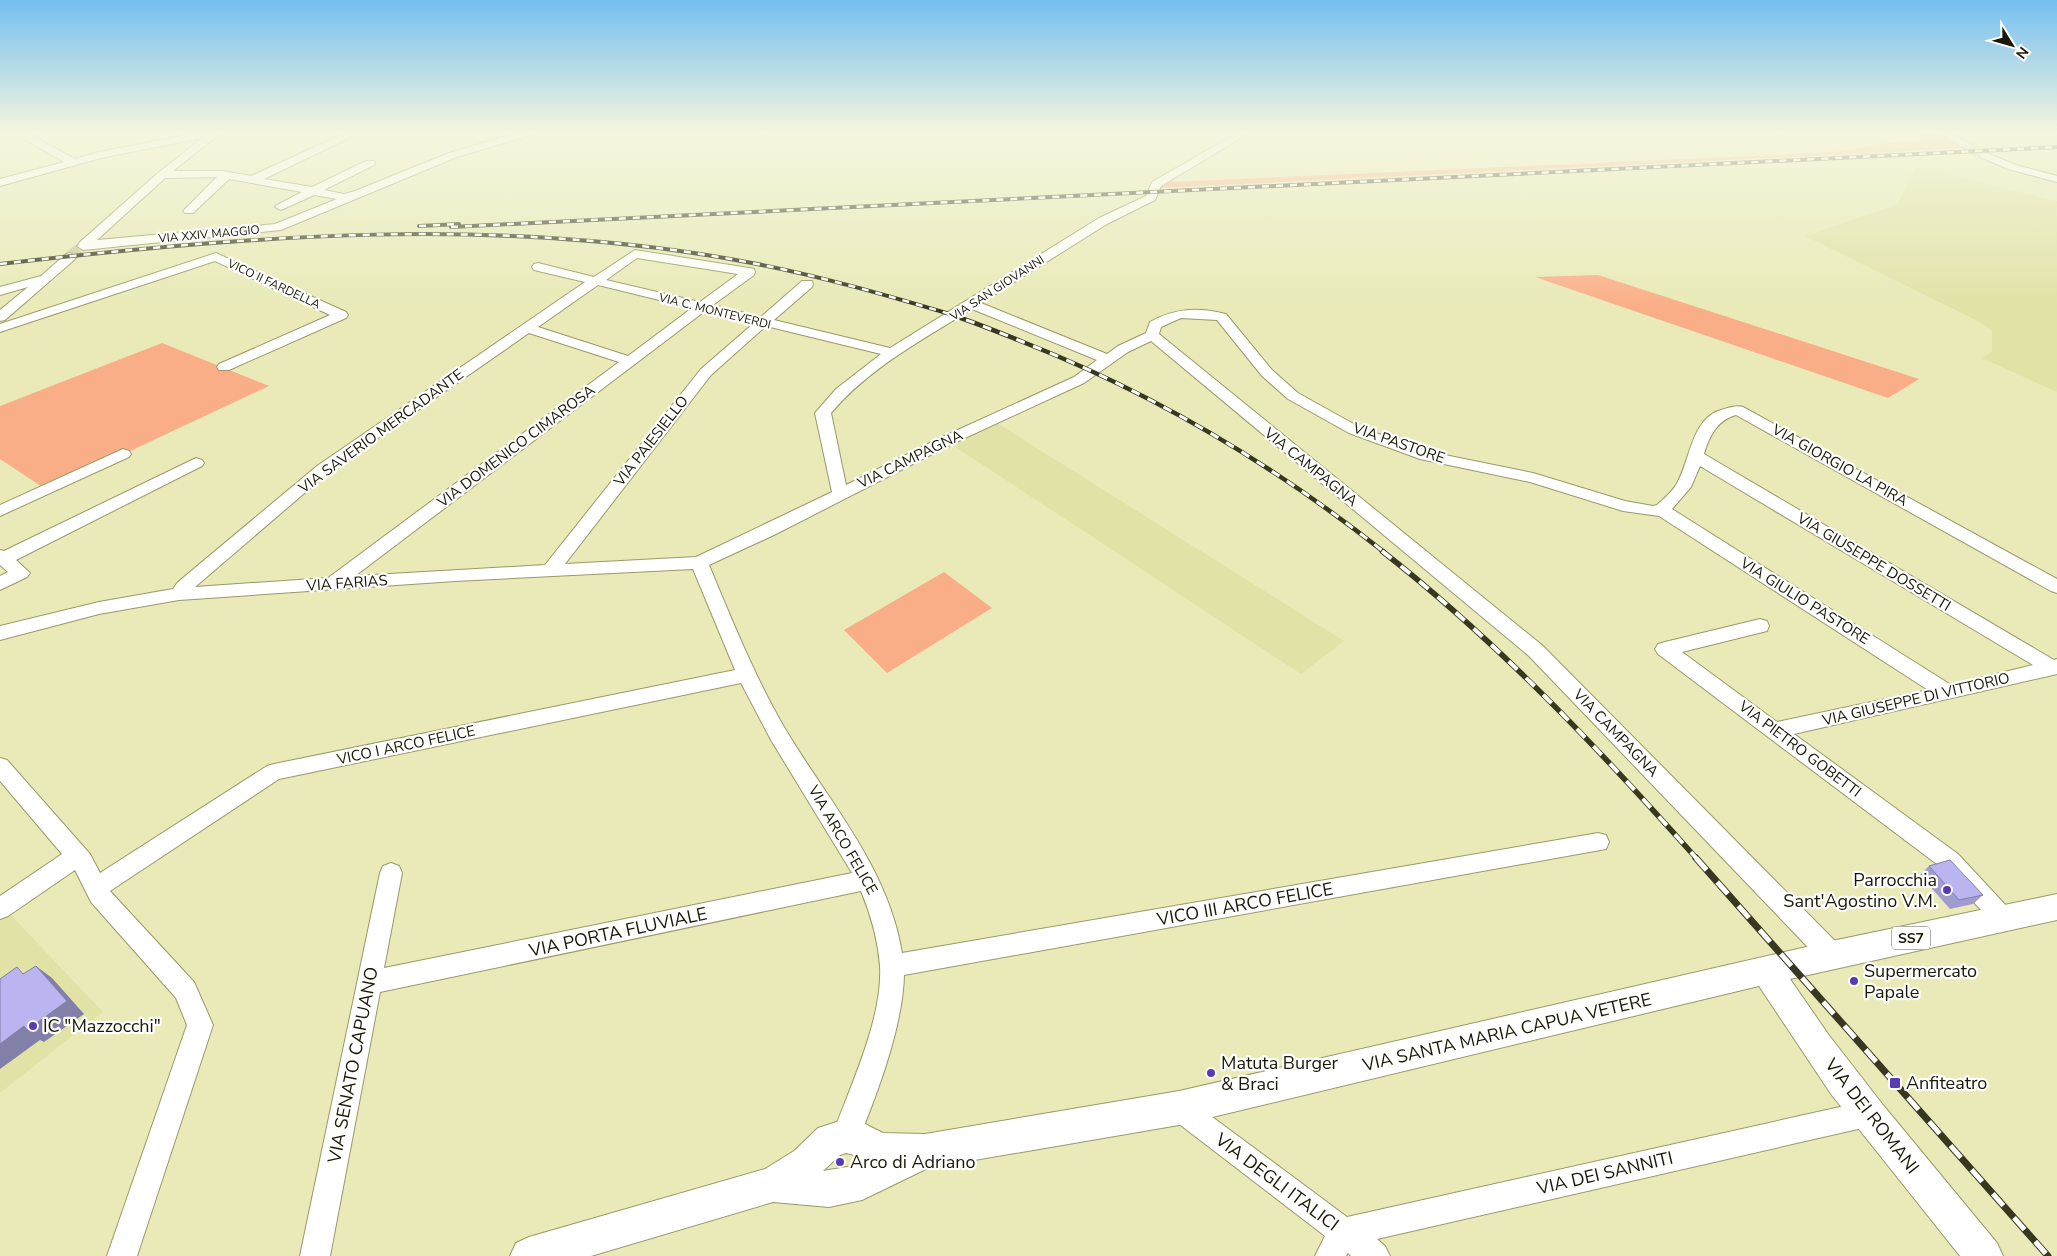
<svg xmlns="http://www.w3.org/2000/svg" width="2057" height="1256" font-family="'Nunito Sans',sans-serif">
<style>
.built{fill:#e1e2a6}
.green{fill:#faae87}
.lines{fill:none;stroke-linecap:round;stroke-linejoin:round}
.minor-tunnel{stroke:#caca9c;stroke-width:12;stroke-dasharray:12 5.5;stroke-linecap:butt}
.minor-casing{stroke:#999969;stroke-width:2}
.major-casing{stroke:#999969;stroke-width:2}
.minor{fill:#fff;fill-rule:evenodd}
.major{fill:#fff;fill-rule:evenodd}
.rail-far3-casing{stroke:#383720;stroke-width:4}
.rail-far2-casing{stroke:#383720;stroke-width:4.5}
.rail-far1-casing{stroke:#383720;stroke-width:5.5}
.rail-casing{stroke:#383720;stroke-width:7}
.rail-far3{stroke:#fff;stroke-width:2.5;stroke-dasharray:7;stroke-linecap:butt}
.rail-far2{stroke:#fff;stroke-width:3;stroke-dasharray:9;stroke-linecap:butt}
.rail-far1{stroke:#fff;stroke-width:4;stroke-dasharray:12;stroke-linecap:butt}
.rail{stroke:#fff;stroke-width:5;stroke-dasharray:16;stroke-linecap:butt}
.wall{fill:#a09ccf}
.shaded-wall{fill:#827fa9}
.building{fill:#bab5f1;stroke:#827fa9}
.poi-dot{fill:#583bb3;stroke:#fff;stroke-width:2}
.labels{text-anchor:middle;stroke-width:4.5;stroke-linejoin:round;paint-order:stroke}
.far-street-label{font-size:12px;fill:#191806;stroke:#fff}
.shield{fill:#fff;stroke:#5e5d51;stroke-width:1}
.shield-label{font-size:14px;font-weight:bold;fill:#191806}
.street-label{font-size:15px;fill:#191806;stroke:#fff}
.near-poi-label{font-size:18px;fill:#191806;stroke:#fff;text-anchor:start}
.near-street-label{font-size:18px;fill:#191806;stroke:#fff}
</style>
<rect width="100%" height="100%" fill="#e9eab7"/>
<path class="built" d="M 1915,167 L 2057,201 L 2057,392 L 1982,358 L 1992,352 L 1992,331 L 1980,322 L 1805,236 L 1890,207 L 1898,203 Z
M 997,423 L 1344,641 L 1301,674 L 951,444 Z
M 6,910 L 103,1012 L 0,1093 L 0,915 Z"/>
<path class="green" d="M 1922,132 L 1940,132 L 1968,148 L 1159,188 L 1169,182 L 1820,153 C 1832,152 1844,151 1856,149 C 1873,146 1901,138 1918,142 Z
M 1598,275 L 1919,379 L 1888,398 L 1535,277 Z
M 162,343 L 269,386 L 47,490 L 0,459 L 0,406 Z
M 944,572 L 992,608 L 887,673 L 844,630 Z"/>
<g class="lines">
<path class="minor-tunnel" d="M 1968,146 L 1984,155
M 70,257 L 83,246"/>
<defs>
<path id="minor" d="M 12,132 L 25,132 L 75,159 L 99,152 L 202,132 L 222,132 L 173,171 L 222,171 L 251,176 L 345,133 L 350,136 L 349,138 L 264,179 L 312,187 L 366,161 L 374,161 L 375,163 L 374,165 L 324,190 L 344,194 L 355,191 L 449,153 L 519,132 L 535,132 L 534,134 L 457,157 L 281,230 L 83,250 L 77,246 L 80,242 L 158,173 L 202,138 L 101,158 L 0,186 L 0,179 L 64,162 ZM 217,177 L 183,211 L 185,213 L 193,213 L 229,179 L 302,192 L 277,205 L 275,207 L 281,210 L 314,195 L 337,199 L 275,224 L 97,240 L 165,178 Z
M 1239,132 L 1251,132 L 1161,186 L 1155,200 L 1107,224 L 981,303 L 1107,354 L 1118,346 L 1146,333 L 1150,322 C 1175,308 1198,307 1226,314 L 1272,370 L 1298,393 L 1359,427 L 1430,452 L 1533,473 L 1625,501 L 1653,506 L 1657,505 C 1663,499 1671,493 1676,485 C 1691,461 1690,417 1724,409 C 1731,407 1737,405 1743,407 L 2057,579 L 2057,593 L 2051,591 L 1736,415 C 1717,420 1709,437 1704,454 L 2054,660 L 2057,659 L 2057,674 L 2053,675 L 1794,734 L 1958,854 L 2011,911 L 2015,918 L 2011,925 L 2003,929 L 1995,925 L 1942,868 L 1658,654 L 1655,649 L 1658,644 L 1665,642 L 1760,619 L 1767,621 L 1769,626 L 1767,631 L 1682,652 L 1777,722 L 1928,690 L 1659,516 L 1623,511 L 1530,482 L 1420,459 L 1349,433 L 1288,399 L 1262,376 L 1217,320 L 1181,318 L 1161,327 L 1159,334 L 1543,646 L 1841,947 L 1844,955 L 1841,963 L 1832,966 L 1823,963 L 1529,656 L 1151,341 L 1128,352 L 1084,383 L 952,444 L 774,535 L 709,565 C 732,620 754,675 784,727 C 827,800 888,866 902,953 L 1598,833 L 1606,835 L 1609,842 L 1606,849 L 904,975 C 903,1027 876,1097 856,1146 L 846,1150 L 836,1146 L 832,1136 C 850,1087 883,1018 880,966 C 878,940 871,915 861,891 L 380,992 L 330,1256 L 300,1256 L 380,873 L 383,866 L 391,863 L 399,866 L 402,873 L 384,968 L 852,873 L 771,740 L 741,683 L 279,779 L 110,891 L 194,982 L 213,1025 L 137,1256 L 107,1256 L 187,1025 L 176,998 L 91,902 L 75,870 L 8,916 L 0,919 L 0,896 L 62,854 L 0,781 L 0,758 L 7,760 L 90,854 L 100,873 L 267,766 L 274,764 L 735,670 L 693,569 L 455,581 L 179,600 L 99,614 L 0,640 L 0,626 L 99,602 L 173,589 L 178,582 L 317,466 L 585,282 L 534,270 L 532,267 L 534,264 L 538,263 L 594,277 L 635,250 L 749,268 L 754,269 L 755,272 L 754,275 L 713,305 L 761,317 L 802,281 L 812,281 L 813,284 L 812,287 L 774,320 L 890,348 L 1099,218 L 1146,196 L 1152,182 ZM 637,258 L 738,274 L 700,302 L 606,280 ZM 598,285 L 692,308 L 628,356 L 538,327 ZM 972,309 L 1097,360 L 1074,377 L 940,438 L 846,485 L 831,413 C 869,368 922,340 972,309 ZM 705,311 L 754,323 L 701,369 L 545,565 L 355,576 ZM 766,326 L 881,354 L 836,389 L 815,413 L 832,492 L 696,557 L 565,564 L 711,375 ZM 529,333 L 619,362 L 328,578 L 195,587 L 329,472 ZM 1700,466 L 2033,665 L 1951,685 L 1672,509 L 1691,487 Z
M 1937,132 L 1950,132 L 1973,146 L 1968,149 L 1964,148 Z
M 1984,152 L 2016,165 L 2057,176 L 2057,182 L 2008,169 L 1980,157 L 1979,155 Z
M 70,253 L 76,257 L 74,260 L 5,320 L 0,321 L 0,310 L 28,287 L 0,295 L 0,287 L 41,276 L 66,254 Z
M 216,253 L 346,312 L 348,315 L 346,318 L 229,370 L 219,370 L 217,367 L 219,364 L 330,315 L 215,261 L 0,332 L 0,324 Z
M 123,449 L 129,451 L 131,454 L 129,457 L 0,516 L 0,505 Z
M 196,458 L 202,460 L 204,463 L 202,466 L 16,560 L 30,573 L 27,577 L 0,590 L 0,576 L 8,572 L 0,565 L 0,550 L 4,551 Z
M 1179,1095 L 1188,1099 L 1347,1217 L 1867,1101 L 1877,1104 L 1880,1114 L 1877,1124 L 1867,1127 L 1377,1239 L 1385,1246 L 1390,1256 L 1351,1256 L 1348,1253 L 1346,1256 L 1315,1256 L 1325,1236 L 1170,1117 L 1166,1108 L 1170,1099 Z"/>
<path id="major" d="M 2057,894 L 2057,920 L 1790,979 L 1828,1034 L 1883,1105 L 1997,1243 L 2003,1256 L 1960,1256 L 1831,1094 L 1759,986 L 1179,1125 L 928,1168 L 862,1200 L 829,1207 L 773,1202 L 591,1256 L 510,1256 L 516,1243 L 529,1237 L 765,1169 L 794,1151 L 818,1128 L 846,1119 L 859,1121 L 883,1133 L 925,1134 L 1179,1091 L 1832,941 ZM 846,1153 L 854,1155 L 865,1162 L 859,1165 L 823,1171 L 840,1155 Z"/>
</defs>
<use href="#minor" class="minor-casing"/>
<use href="#major" class="major-casing"/>
<use href="#minor" class="minor"/>
<use href="#major" class="major"/>
<defs>
<path id="rail-far3" d="M 419,226 L 459,224
M 451,227 L 2057,147
M 0,264 C 250,235 503,215 752,263 C 820,276 886,295 953,315"/>
<path id="rail-far2" d="M 949,314 C 974,322 998,332 1023,342 C 1153,393 1274,465 1384,552"/>
<path id="rail-far1" d="M 1382,551 C 1498,642 1599,749 1697,859"/>
<path id="rail" d="M 1696,858 L 2048,1256"/>
</defs>
<use href="#rail-far3" class="rail-far3-casing"/>
<use href="#rail-far2" class="rail-far2-casing"/>
<use href="#rail-far1" class="rail-far1-casing"/>
<use href="#rail" class="rail-casing"/>
<use href="#rail-far3" class="rail-far3"/>
<use href="#rail-far2" class="rail-far2"/>
<use href="#rail-far1" class="rail-far1"/>
<use href="#rail" class="rail"/>
</g>
<path class="wall" d="M 1929,866 L 1983,895 L 1973,904 L 1950,909 L 1920,875 Z"/>
<path class="shaded-wall" d="M 36,966 L 52,978 L 84,1014 L 44,1042 L 40,1040 L 0,1069 L 0,1044 Z"/>
<path class="building" d="M 1950,860 L 1983,895 L 1959,900 L 1929,866 Z
M 36,966 L 67,1001 L 27,1030 L 24,1026 L 0,1044 L 0,979 L 17,967 L 23,974 Z"/>
<linearGradient id="sky" x2="0" y2="1"><stop stop-color="#75bff0"/><stop offset="0.43" stop-color="#f5f6df"/><stop offset="1" stop-color="#f5f6df" stop-opacity="0"/></linearGradient>
<rect width="2057" height="308" fill="url(#sky)"/>
<g class="poi-dot">
<circle cx="1947" cy="890" r="5"/>
<circle cx="1854" cy="981" r="5"/>
<circle cx="33" cy="1026" r="5"/>
<circle cx="1211" cy="1073" r="5"/>
<rect x="1889" y="1077" width="12" height="12" rx="2.5"/>
<circle cx="840" cy="1162" r="5"/>
</g>
<g class="labels">
<g class="far-street-label">
<text transform="translate(209 234) rotate(-5)" y="4">VIA XXIV MAGGIO</text>
<text transform="translate(274 284) rotate(25)" y="4">VICO II FARDELLA</text>
<text transform="translate(997 288) rotate(-33)" y="4">VIA SAN GIOVANNI</text>
<text transform="translate(715 311) rotate(14)" y="4">VIA C. MONTEVERDI</text>
</g>
<rect class="shield" x="1892" y="926.5" width="38" height="23" rx="4"/>
<g class="shield-label">
<text x="1911" y="943">SS7</text>
</g>
<g class="street-label">
<text transform="translate(381 431) rotate(-36)" y="5">VIA SAVERIO MERCADANTE</text>
<text transform="translate(651 441) rotate(-52)" y="5">VIA PAIESIELLO</text>
<text transform="translate(1399 443) rotate(19)" y="5">VIA PASTORE</text>
<text transform="translate(516 446) rotate(-37)" y="5">VIA DOMENICO CIMAROSA</text>
<text transform="translate(910 459) rotate(-26)" y="5">VIA CAMPAGNA</text>
<text transform="translate(1840 465) rotate(29)" y="5">VIA GIORGIO LA PIRA</text>
<text transform="translate(1311 467) rotate(39)" y="5">VIA CAMPAGNA</text>
<text transform="translate(1874 562) rotate(31)" y="5">VIA GIUSEPPE DOSSETTI</text>
<text transform="translate(347 583) rotate(-4)" y="5">VIA FARIAS</text>
<text transform="translate(1805 601) rotate(32)" y="5">VIA GIULIO PASTORE</text>
<text transform="translate(1916 699) rotate(-13)" y="5">VIA GIUSEPPE DI VITTORIO</text>
<text transform="translate(1616 733) rotate(46)" y="5">VIA CAMPAGNA</text>
<text transform="translate(406 745) rotate(-12)" y="5">VICO I ARCO FELICE</text>
<text transform="translate(1800 749) rotate(37)" y="5">VIA PIETRO GOBETTI</text>
<text transform="translate(843 840) rotate(60)" y="5">VIA ARCO FELICE</text>
</g>
<g class="near-poi-label">
<text x="1937" y="886" text-anchor="end">Parrocchia<tspan x="1937" dy="21">Sant'Agostino V.M.</tspan></text>
<text x="1864" y="977">Supermercato<tspan x="1864" dy="21">Papale</tspan></text>
<text x="43" y="1032">IC "Mazzocchi"</text>
<text x="1221" y="1069">Matuta Burger<tspan x="1221" dy="21">&amp; Braci</tspan></text>
<text x="1906" y="1089">Anfiteatro</text>
<text x="850" y="1168">Arco di Adriano</text>
</g>
<g class="near-street-label">
<text transform="translate(1245 904) rotate(-10)" y="6">VICO III ARCO FELICE</text>
<text transform="translate(618 932) rotate(-12)" y="6">VIA PORTA FLUVIALE</text>
<text transform="translate(1507 1032) rotate(-13)" y="6">VIA SANTA MARIA CAPUA VETERE</text>
<text transform="translate(353 1065) rotate(-79)" y="6">VIA SENATO CAPUANO</text>
<text transform="translate(1872 1116) rotate(52)" y="6">VIA DEI ROMANI</text>
<text transform="translate(1605 1173) rotate(-13)" y="6">VIA DEI SANNITI</text>
<text transform="translate(1277 1182) rotate(37)" y="6">VIA DEGLI ITALICI</text>
</g>
</g>
<g transform="translate(2012 45) rotate(127)" stroke="#ffffff" stroke-width="4" paint-order="stroke">
<path d="M0-4L9 19L0 12L-9 19Z" fill="#191806"/>
<text y="-8" font-size="14" font-weight="bold" text-anchor="middle" fill="#191806">N</text>
</g>
</svg>
